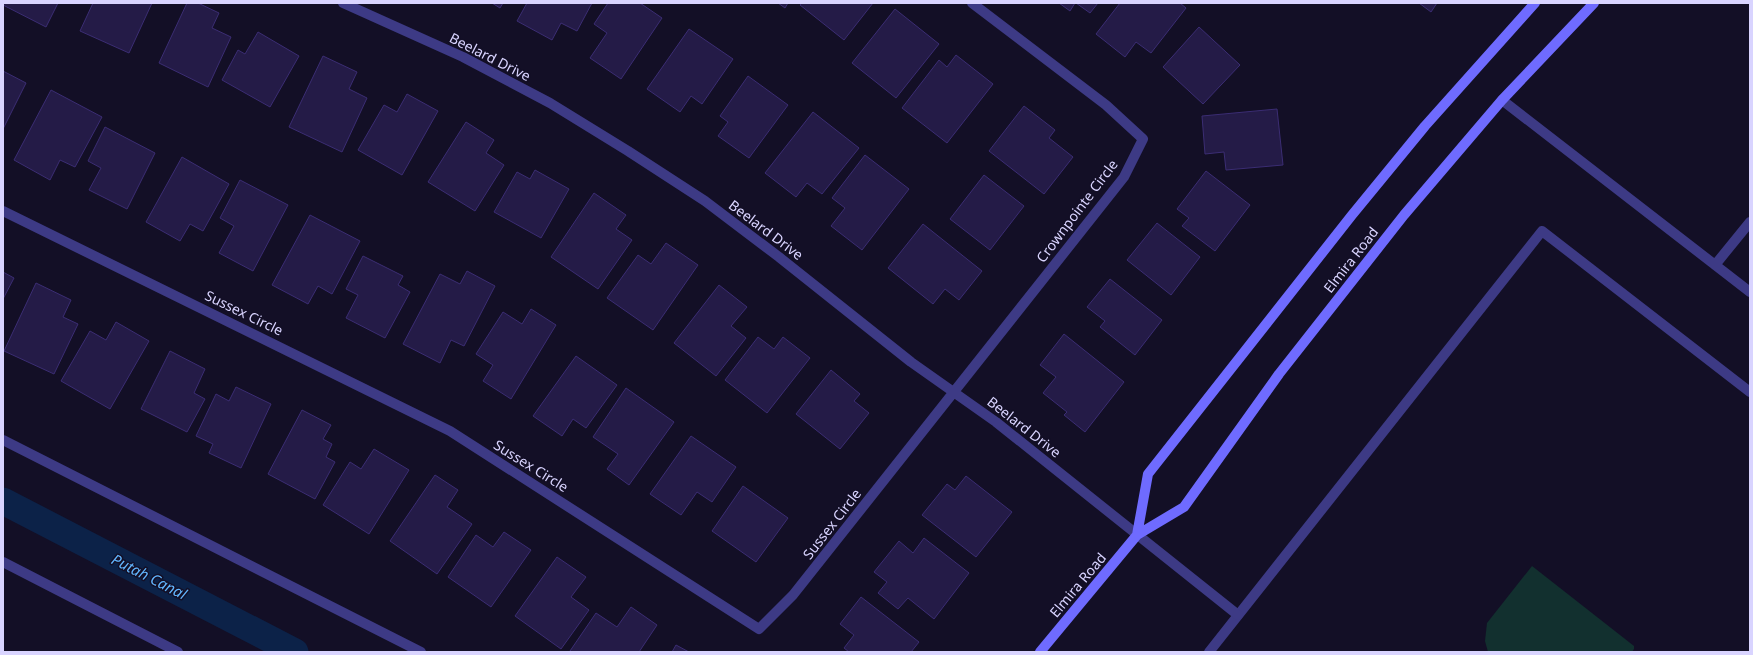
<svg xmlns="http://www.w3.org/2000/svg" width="1753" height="655" font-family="'Noto Sans',sans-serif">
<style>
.green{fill:#12302f}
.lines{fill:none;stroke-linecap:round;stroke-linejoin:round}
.canal{stroke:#0c2248;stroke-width:27}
.building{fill:#241b47;stroke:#3b2d73}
.lane{stroke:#3d3a85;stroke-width:10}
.street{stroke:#3d3a85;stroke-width:10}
.secondary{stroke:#6f6bff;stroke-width:10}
.labels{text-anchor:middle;stroke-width:3;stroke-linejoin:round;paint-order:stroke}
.street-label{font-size:14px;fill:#d9d4ff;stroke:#130f26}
.water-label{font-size:15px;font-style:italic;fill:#62b6ff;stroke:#130f26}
</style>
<rect width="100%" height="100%" fill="#130f26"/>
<path class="green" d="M 1532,566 L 1634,646 L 1634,649 L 1632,652 L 1488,652 L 1485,641 L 1487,623 Z"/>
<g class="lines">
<path class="canal" d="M 3,501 L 295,652"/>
</g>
<path class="building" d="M 3,3 L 58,3 L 46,27 L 3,5 Z
M 93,3 L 152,3 L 129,53 L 80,31 Z
M 187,3 L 198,3 L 219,13 L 212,28 L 231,37 L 208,87 L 159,63 Z
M 492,3 L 503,3 L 500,8 Z
M 527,3 L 592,3 L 577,31 L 561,23 L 552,40 L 517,21 Z
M 608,3 L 640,3 L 662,18 L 621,79 L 590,58 L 607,33 L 594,24 Z
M 778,3 L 788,3 L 785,8 Z
M 802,3 L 873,3 L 844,40 L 800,5 Z
M 1059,3 L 1075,3 L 1070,11 Z
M 1076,3 L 1098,3 L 1090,13 Z
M 1120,3 L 1180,3 L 1186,8 L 1151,53 L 1136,42 L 1125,57 L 1096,34 Z
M 1419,3 L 1437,3 L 1431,12 Z
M 895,9 L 939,44 L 896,98 L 852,63 Z
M 1199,27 L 1240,65 L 1203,104 L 1163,67 Z
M 689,29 L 733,59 L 702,104 L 691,96 L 680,112 L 647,89 Z
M 258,32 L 299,56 L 270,107 L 222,80 L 238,50 L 245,54 Z
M 956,55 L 993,84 L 947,143 L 902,108 L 939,60 L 947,67 Z
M 323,56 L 357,72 L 349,89 L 367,98 L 342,152 L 289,127 Z
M 3,71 L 26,83 L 3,129 Z
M 748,76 L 788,105 L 749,158 L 718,136 L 728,122 L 720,116 Z
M 51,90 L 102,117 L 75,167 L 60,160 L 50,180 L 14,160 Z
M 407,94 L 438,111 L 402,175 L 358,150 L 384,105 L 397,112 Z
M 1024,106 L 1055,130 L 1049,138 L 1073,157 L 1044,194 L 989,151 Z
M 1277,109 L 1283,165 L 1226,170 L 1224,152 L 1205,154 L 1202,116 Z
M 813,112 L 859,148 L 822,194 L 807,183 L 796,197 L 765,173 Z
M 466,122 L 494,140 L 486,153 L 504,165 L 475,211 L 428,182 Z
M 105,127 L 155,153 L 127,209 L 89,190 L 101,168 L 88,161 Z
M 865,155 L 909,189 L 862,250 L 831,226 L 845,208 L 832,198 Z
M 182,157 L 229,184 L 203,231 L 190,224 L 180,241 L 146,222 Z
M 535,170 L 569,189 L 541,238 L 494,212 L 517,172 L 530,179 Z
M 1206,171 L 1250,205 L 1215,251 L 1182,226 L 1189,218 L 1177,209 Z
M 984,175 L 1024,206 L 990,250 L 950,219 Z
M 240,180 L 288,205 L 253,271 L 219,253 L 234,226 L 220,218 Z
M 594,193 L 626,215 L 616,229 L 632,240 L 598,289 L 551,257 Z
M 310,215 L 360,241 L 332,294 L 318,286 L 308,304 L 272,285 Z
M 1157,223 L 1200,257 L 1171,295 L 1127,260 Z
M 923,224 L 982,271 L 959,300 L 945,289 L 933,304 L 888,268 Z
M 666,243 L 698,265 L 653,330 L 607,298 L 638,255 L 651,264 Z
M 363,256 L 403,276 L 398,285 L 410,292 L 385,338 L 346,318 L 358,295 L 346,289 Z
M 467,271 L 495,286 L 464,346 L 451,340 L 440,363 L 403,344 L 440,274 L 460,284 Z
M 3,272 L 14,278 L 3,299 Z
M 1110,279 L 1162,320 L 1135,355 L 1100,327 L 1105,321 L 1087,307 Z
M 36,283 L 71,300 L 63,317 L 78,324 L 54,374 L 4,351 Z
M 719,285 L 747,307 L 731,326 L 746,338 L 716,376 L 674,343 Z
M 531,309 L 556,325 L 511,399 L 483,381 L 493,365 L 476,354 L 503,312 L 522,324 Z
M 116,322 L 149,341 L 110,409 L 61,381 L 90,331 L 106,340 Z
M 1064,334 L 1124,382 L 1085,432 L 1064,415 L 1067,412 L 1043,393 L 1056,377 L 1040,365 Z
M 758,337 L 774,349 L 783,337 L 810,358 L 767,413 L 725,380 Z
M 170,351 L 205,369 L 194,393 L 205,399 L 187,432 L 141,409 Z
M 576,356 L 617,385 L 586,428 L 573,419 L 562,436 L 533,416 Z
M 831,370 L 860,394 L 854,401 L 869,413 L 840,449 L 796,414 Z
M 236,387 L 271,404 L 241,468 L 209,453 L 213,444 L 196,436 L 216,394 L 229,401 Z
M 626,388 L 674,422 L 629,485 L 607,469 L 618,454 L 593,437 Z
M 302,410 L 331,425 L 323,439 L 332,444 L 326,457 L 335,462 L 315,499 L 268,474 Z
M 691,436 L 736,467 L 712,502 L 697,492 L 681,515 L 650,494 Z
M 374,449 L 409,470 L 369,534 L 323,505 L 350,462 L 361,469 Z
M 435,475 L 458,490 L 447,507 L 472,524 L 437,574 L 390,541 Z
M 966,476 L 1012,512 L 976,557 L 922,515 L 947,484 L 955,490 Z
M 743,486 L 788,518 L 756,562 L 712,531 Z
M 504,532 L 531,550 L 491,607 L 448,577 L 476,535 L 493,547 Z
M 924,538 L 969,573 L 934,619 L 908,598 L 898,609 L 878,593 L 887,582 L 874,572 L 899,541 L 913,553 Z
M 557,557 L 586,577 L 571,597 L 589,610 L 561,649 L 515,616 Z
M 861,597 L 919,642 L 911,652 L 849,652 L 844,648 L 854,635 L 840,624 Z
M 631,607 L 657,625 L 639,652 L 572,652 L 570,651 L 596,613 L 617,627 Z
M 676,645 L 689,652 L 672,652 Z"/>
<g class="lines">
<path class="lane" d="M 1502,100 L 1750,292
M 1715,265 L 1750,222
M 3,440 L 421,652
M 3,562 L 178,652
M 1209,652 L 1542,231 L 1750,392"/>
<path class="street" d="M 343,3 L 463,57 L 550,103 L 628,151 L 705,201 L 779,257 L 911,362 L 996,422 L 1238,615
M 3,211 L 450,431 L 759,629 L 793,595 L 1124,177 L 1143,139 L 1106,105 L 972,3"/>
<path class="secondary" d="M 1137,535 L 1148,474 L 1352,215 L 1425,126 L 1535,3
M 1040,652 L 1137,535 L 1184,507 L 1279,374 L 1404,215 L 1502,100 L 1594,3"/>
</g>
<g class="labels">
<g class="street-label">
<text transform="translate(490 57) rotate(27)" y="5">Beelard Drive</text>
<text transform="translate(1077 211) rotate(-53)" y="5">Crownpointe Circle</text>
<text transform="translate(766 230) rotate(37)" y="5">Beelard Drive</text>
<text transform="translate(1351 260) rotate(-52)" y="5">Elmira Road</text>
<text transform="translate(244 313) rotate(26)" y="5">Sussex Circle</text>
<text transform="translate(1024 427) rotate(38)" y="5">Beelard Drive</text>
<text transform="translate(531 466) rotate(32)" y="5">Sussex Circle</text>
<text transform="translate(832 524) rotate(-52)" y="5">Sussex Circle</text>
<text transform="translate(1078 585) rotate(-50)" y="5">Elmira Road</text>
</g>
<g class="water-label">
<text transform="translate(149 577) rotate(27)" y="5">Putah Canal</text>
</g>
</g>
<rect width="1753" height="655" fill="none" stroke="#d9d4ff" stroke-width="8"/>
</svg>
